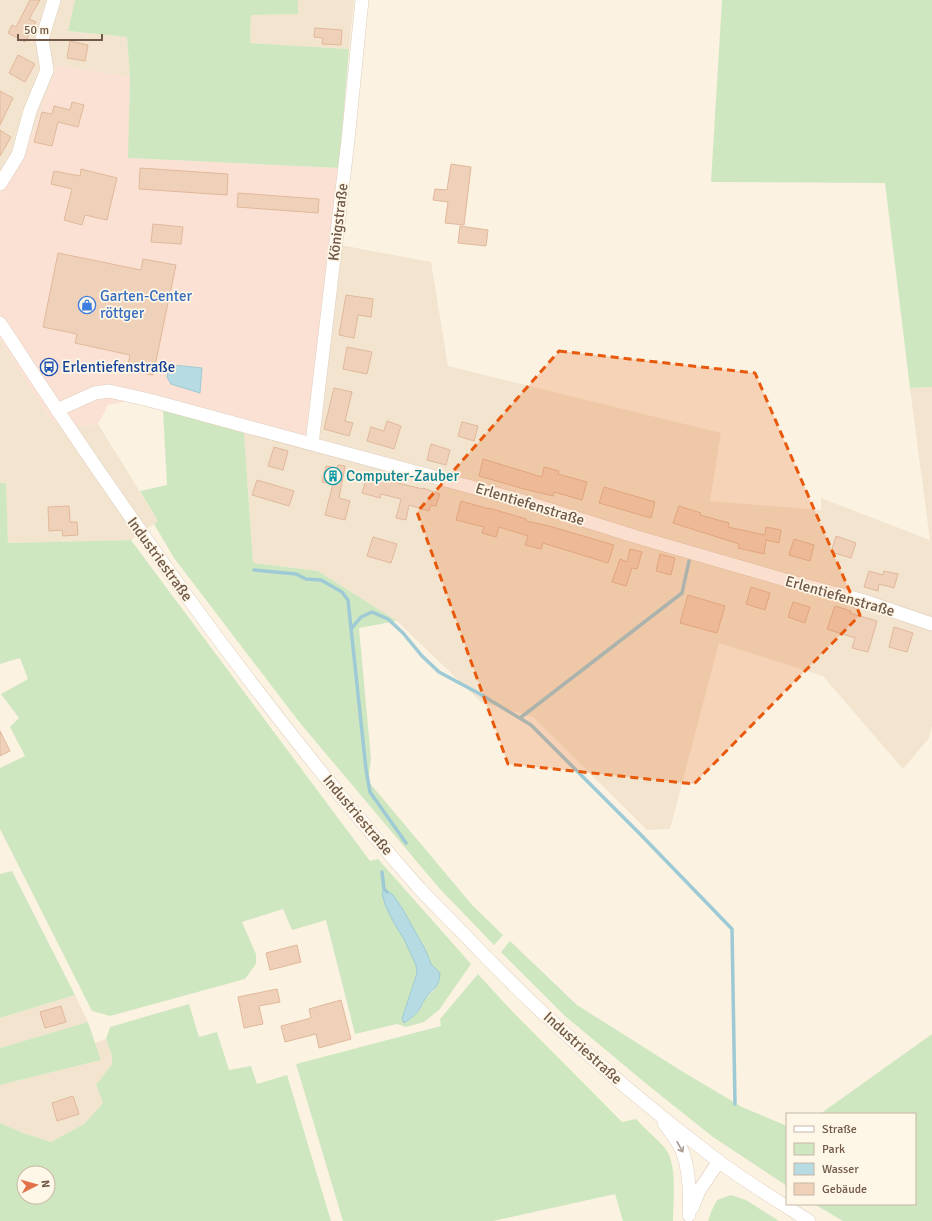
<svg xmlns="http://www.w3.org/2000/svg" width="932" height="1221" font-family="Signika,sans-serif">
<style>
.residential{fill:#f2e4cf}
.commercial{fill:#fbe1d4}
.green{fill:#cfe7c0;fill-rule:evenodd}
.water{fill:#b6dbe3;stroke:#9dcad5}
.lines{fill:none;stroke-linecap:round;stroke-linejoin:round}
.stream{stroke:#9dcad5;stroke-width:3.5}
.building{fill:#efd1b9;stroke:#e1b89a}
.minor-casing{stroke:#dfcebd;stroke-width:14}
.minor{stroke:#fff;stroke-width:13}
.oneway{stroke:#aa9b92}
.marked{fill:#e8590c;fill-opacity:0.2;stroke:#e8590c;stroke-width:3;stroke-dasharray:8 5;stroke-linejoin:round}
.labels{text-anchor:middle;stroke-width:3.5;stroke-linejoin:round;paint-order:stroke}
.street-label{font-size:15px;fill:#715949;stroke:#fef6e6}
.shop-label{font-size:15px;fill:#366cbe;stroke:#fef6e6;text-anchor:start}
.transit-label{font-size:15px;fill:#164399;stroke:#fef6e6;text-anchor:start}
.culture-label{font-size:15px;fill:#0d838f;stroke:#fef6e6;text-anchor:start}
</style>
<rect width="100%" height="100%" fill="#fbf2e1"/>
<path class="residential" d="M 0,0 L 75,0 L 68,31 L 127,37 L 130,77 L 57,66 L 24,157 L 0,195 Z
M 298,0 L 354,0 L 349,49 L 250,43 L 251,15 L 297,14 Z
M 340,245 L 431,262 L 448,366 L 721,433 L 710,501 L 821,510 L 821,498 L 930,540 L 910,388 L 932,387 L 932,725 L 929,738 L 903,769 L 823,676 L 719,643 L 670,829 L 647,830 L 533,717 L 481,702 L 397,621 L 318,571 L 253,563 L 244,433 L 307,447 Z
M 0,339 L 51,420 L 72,427 L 98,424 L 158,521 L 131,540 L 8,543 L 6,483 L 0,483 Z
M 75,995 L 88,1022 L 0,1048 L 0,1018 Z
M 106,1039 L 112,1056 L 112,1064 L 96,1085 L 103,1103 L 84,1124 L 51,1142 L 23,1133 L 0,1123 L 0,1085 L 101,1060 L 95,1043 Z"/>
<path class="commercial" d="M 57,65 L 130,77 L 129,158 L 339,168 L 307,447 L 244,433 L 163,410 L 133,400 L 108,405 L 98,424 L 72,427 L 51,420 L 0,339 L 0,195 L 24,157 Z"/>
<path class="green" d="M 75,0 L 298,0 L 298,14 L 251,15 L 250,43 L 349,49 L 339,168 L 128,158 L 130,77 L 127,37 L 68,31 Z
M 722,0 L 932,0 L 932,387 L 910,388 L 885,183 L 711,182 Z
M 163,410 L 244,433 L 253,563 L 318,571 L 397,621 L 359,628 L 371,759 L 368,781 L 473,906 L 503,935 L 494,945 L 439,888 L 300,723 L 174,558 L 154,524 L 158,521 L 140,491 L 167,485 Z
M 0,483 L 6,483 L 8,543 L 131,540 L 370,861 L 378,859 L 471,964 L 439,1010 L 424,1022 L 406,1027 L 397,1024 L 355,1034 L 326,920 L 292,930 L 283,909 L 242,922 L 256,954 L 256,964 L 245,979 L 110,1016 L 92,1011 L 0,829 L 0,768 L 25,756 L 10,727 L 19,718 L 1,694 L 28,679 L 20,658 L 0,664 ZM 394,923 L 409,923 L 426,951 L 431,964 L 440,973 L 434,990 L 425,999 L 420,1009 L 410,1019 L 409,998 L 417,973 L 416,965 L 404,939 Z
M 12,871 L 75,995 L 0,1018 L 0,874 Z
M 510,941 L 577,1005 L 680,1070 L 742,1107 L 787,1126 L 787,1186 L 713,1137 L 649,1086 L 565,1016 L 501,952 Z
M 478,974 L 509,1008 L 622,1122 L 636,1119 C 645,1129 656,1138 665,1148 C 678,1165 673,1200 673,1221 L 623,1221 L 615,1194 L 493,1221 L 343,1221 L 296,1064 L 441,1026 L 440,1019 Z
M 189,1004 L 199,1037 L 217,1032 L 229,1070 L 251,1066 L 257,1084 L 287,1075 L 331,1221 L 0,1221 L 0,1123 L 23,1133 L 51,1142 L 84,1124 L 103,1103 L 96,1085 L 112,1064 L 112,1056 L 106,1039 L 110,1027 ZM 24,1173 L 48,1173 L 48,1197 L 24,1197 Z
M 88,1022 L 101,1060 L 0,1085 L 0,1048 Z
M 932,1034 L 932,1221 L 843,1221 L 814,1204 L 915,1204 L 915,1114 L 820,1114 Z
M 731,1195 L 746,1200 L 779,1221 L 708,1221 L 711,1212 L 717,1200 Z"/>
<path class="water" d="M 173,365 L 202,368 L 200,393 L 171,384 L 167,377 L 169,367 Z
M 384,889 L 393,895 L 402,908 L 426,951 L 431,964 L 440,973 C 439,990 432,988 425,999 C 423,1002 422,1005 420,1008 C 417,1014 410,1019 404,1023 L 402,1019 L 417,973 L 416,965 L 404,939 L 394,923 L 386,907 L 382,894 Z"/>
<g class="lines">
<path class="stream" d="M 254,570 L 296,574 L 306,579 L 321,580 L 342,592 L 348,600 L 366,769 L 370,792 L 406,843
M 351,629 L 361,617 L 372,612 L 388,619 L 403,633 L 422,656 L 439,672 L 480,694 L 531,725 L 641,835 L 732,929 L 735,1104
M 520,718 L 682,593 L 689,561
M 382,872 L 384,889 L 387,892"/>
</g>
<path class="building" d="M 30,0 L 40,0 L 29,19 L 36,22 L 25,42 L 8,33 L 12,25 L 16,27 Z
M 315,28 L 342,30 L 341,45 L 322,44 L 323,38 L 314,37 Z
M 70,41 L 88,45 L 85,61 L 67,58 Z
M 18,55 L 35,64 L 25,82 L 9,73 Z
M 0,91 L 13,98 L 0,125 Z
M 72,102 L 84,105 L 78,127 L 58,122 L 52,146 L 34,142 L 42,112 L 52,114 L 54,106 L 70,110 Z
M 0,130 L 11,137 L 0,156 Z
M 451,164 L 471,167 L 464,225 L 445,223 L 448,202 L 433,200 L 435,189 L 447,190 Z
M 140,168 L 228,174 L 227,195 L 139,189 Z
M 81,169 L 117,178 L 107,220 L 85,215 L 82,225 L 64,220 L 72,189 L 51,184 L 54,171 L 80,176 Z
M 238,193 L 319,199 L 318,213 L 237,207 Z
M 153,224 L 183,227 L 181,244 L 151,242 Z
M 460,226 L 488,230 L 486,246 L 458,243 Z
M 58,253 L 141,270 L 143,259 L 176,265 L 153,375 L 127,370 L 130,355 L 75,343 L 77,334 L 43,327 Z
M 346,295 L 373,299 L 371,317 L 358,315 L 354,338 L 339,335 Z
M 347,347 L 372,352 L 367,374 L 343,369 Z
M 334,388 L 352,392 L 345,421 L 353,423 L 349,436 L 324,429 Z
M 387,421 L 401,426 L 394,449 L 367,441 L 371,427 L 384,431 Z
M 462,422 L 478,426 L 474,441 L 458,436 Z
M 431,444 L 450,450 L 446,465 L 427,460 Z
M 274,447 L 288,451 L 283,470 L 268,466 Z
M 483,459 L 542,477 L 544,467 L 559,471 L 558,474 L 587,482 L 582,500 L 554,492 L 553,496 L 524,489 L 479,476 Z
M 338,465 L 345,466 L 339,498 L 350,501 L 345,520 L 325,515 L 333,484 L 322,482 L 326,466 L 337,468 Z
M 368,474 L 385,480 L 423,489 L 423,488 L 440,494 L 436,506 L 431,505 L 429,511 L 409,505 L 406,520 L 396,518 L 401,499 L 381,494 L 380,498 L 362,493 Z
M 257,480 L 294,491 L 289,506 L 252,495 Z
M 604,487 L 655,502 L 651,518 L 599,503 Z
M 461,501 L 489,509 L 489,508 L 526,519 L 526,521 L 549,526 L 614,545 L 608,563 L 543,543 L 541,549 L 525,545 L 528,536 L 499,527 L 496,537 L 482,533 L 484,527 L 456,520 Z
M 69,506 L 70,522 L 77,522 L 78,535 L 63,536 L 62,530 L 49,531 L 48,507 Z
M 679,506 L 701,513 L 700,515 L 729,523 L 728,527 L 765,535 L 766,527 L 781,530 L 779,543 L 766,540 L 764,554 L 738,548 L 739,544 L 673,523 Z
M 836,536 L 856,543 L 851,558 L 831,552 Z
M 373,537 L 397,544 L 391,563 L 367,556 Z
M 794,539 L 814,545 L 810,561 L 789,555 Z
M 630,549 L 642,552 L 637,569 L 632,568 L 626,586 L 612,582 L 620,559 L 627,562 Z
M 660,554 L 675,558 L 671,575 L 656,571 Z
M 869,571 L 883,575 L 884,571 L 898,574 L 894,588 L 879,584 L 878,591 L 864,587 Z
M 751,587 L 770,593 L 765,610 L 746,604 Z
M 688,595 L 725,606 L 717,633 L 680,623 Z
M 793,602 L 810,607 L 805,623 L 788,617 Z
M 835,606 L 851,611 L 850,613 L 877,621 L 868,652 L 852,648 L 855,638 L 827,629 Z
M 894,627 L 913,633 L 907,652 L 889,647 Z
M 0,731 L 10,751 L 0,756 Z
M 297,945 L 301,962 L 270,970 L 266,953 Z
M 277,989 L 280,1002 L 259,1006 L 263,1024 L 244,1028 L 238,997 Z
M 341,1000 L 351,1039 L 319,1048 L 316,1034 L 285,1042 L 281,1026 L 311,1018 L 309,1009 Z
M 61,1006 L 66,1022 L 45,1028 L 40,1012 Z
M 73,1096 L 79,1114 L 57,1121 L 52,1103 Z"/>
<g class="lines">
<defs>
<path id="minor" d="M 0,184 L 18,155 L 30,111 L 47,70 L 42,39 L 54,0
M 0,323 C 59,414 120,503 183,591 C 257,693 335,793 419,888 C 433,903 447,917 462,932 C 540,1015 626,1091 717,1160 C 746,1182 778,1201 809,1221
M 57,410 L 95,393 L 109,391 L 149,400 L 519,500 L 637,537 L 796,583 L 861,600 L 932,624
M 312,444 L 348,140 L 362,0
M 664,1123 C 671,1133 679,1142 683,1153 C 690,1173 690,1195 689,1215
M 692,1208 L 699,1191 L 719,1161"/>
</defs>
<use href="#minor" class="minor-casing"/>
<use href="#minor" class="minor"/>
</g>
<defs><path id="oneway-shaft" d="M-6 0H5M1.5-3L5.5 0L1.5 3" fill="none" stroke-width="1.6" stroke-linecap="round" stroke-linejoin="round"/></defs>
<use class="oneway" href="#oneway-shaft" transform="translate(680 1147) rotate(61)"/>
<path class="marked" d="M 559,351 L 755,373 L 860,615 L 694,784 L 508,764 L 417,512 Z"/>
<defs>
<symbol id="shop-ring" viewBox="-11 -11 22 22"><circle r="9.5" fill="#fef6e6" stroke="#3f7fe0" stroke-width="1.5"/><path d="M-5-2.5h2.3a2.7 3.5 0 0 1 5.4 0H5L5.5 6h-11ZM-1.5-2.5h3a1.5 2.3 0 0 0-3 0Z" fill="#3f7fe0"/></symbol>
<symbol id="bus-ring" viewBox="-11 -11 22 22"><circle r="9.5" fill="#fef6e6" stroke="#1a4fb4" stroke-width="1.5"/><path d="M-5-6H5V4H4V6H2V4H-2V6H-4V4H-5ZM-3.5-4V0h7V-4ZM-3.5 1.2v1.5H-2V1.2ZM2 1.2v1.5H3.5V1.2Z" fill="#1a4fb4"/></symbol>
<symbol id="building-ring" viewBox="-11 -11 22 22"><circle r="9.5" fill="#fef6e6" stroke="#0f9aa8" stroke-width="1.5"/><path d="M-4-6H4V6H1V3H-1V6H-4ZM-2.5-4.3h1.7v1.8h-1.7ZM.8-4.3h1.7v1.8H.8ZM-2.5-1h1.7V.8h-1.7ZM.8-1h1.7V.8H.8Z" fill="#0f9aa8"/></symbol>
</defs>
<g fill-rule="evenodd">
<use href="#shop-ring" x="77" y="295" width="20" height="20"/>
<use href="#bus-ring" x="39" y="357" width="20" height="20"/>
<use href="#building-ring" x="323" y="466" width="20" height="20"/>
</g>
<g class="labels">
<g class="street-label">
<text transform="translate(338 222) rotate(-83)" y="5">Königstraße</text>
<text transform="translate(530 504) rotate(17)" y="5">Erlentiefenstraße</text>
<text transform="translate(160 559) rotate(54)" y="5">Industriestraße</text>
<text transform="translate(840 596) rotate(16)" y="5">Erlentiefenstraße</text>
<text transform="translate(358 815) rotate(50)" y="5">Industriestraße</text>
<text transform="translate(583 1048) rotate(42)" y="5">Industriestraße</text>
</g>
<g class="shop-label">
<text x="100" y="301">Garten-Center<tspan x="100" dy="17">röttger</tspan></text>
</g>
<g class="transit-label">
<text x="62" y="372">Erlentiefenstraße</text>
</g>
<g class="culture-label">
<text x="346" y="481">Computer-Zauber</text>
</g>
</g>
<rect x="786" y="1113" width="130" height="92" fill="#fef6e6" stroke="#c6b7a7"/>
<rect x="794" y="1126" width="20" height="6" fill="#ffffff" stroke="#c6b7a7"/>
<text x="822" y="1133" font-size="12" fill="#715949">Straße</text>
<rect x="794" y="1143" width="20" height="12" fill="#cfe7c0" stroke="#c6b7a7"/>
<text x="822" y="1153" font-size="12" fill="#715949">Park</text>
<rect x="794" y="1163" width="20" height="12" fill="#b6dbe3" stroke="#c6b7a7"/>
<text x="822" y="1173" font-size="12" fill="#715949">Wasser</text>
<rect x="794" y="1183" width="20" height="12" fill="#efd1b9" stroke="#c6b7a7"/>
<text x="822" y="1193" font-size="12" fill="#715949">Gebäude</text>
<g transform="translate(36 1185) rotate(84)"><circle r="19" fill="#fef6e6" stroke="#c6b7a7"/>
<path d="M0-3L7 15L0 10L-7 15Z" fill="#e17149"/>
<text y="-6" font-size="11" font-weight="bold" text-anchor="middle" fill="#715949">N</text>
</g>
<path d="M18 34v6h84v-6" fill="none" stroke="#715949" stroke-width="2"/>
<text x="24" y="34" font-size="12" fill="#715949" stroke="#fef6e6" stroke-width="3" paint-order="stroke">50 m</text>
</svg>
